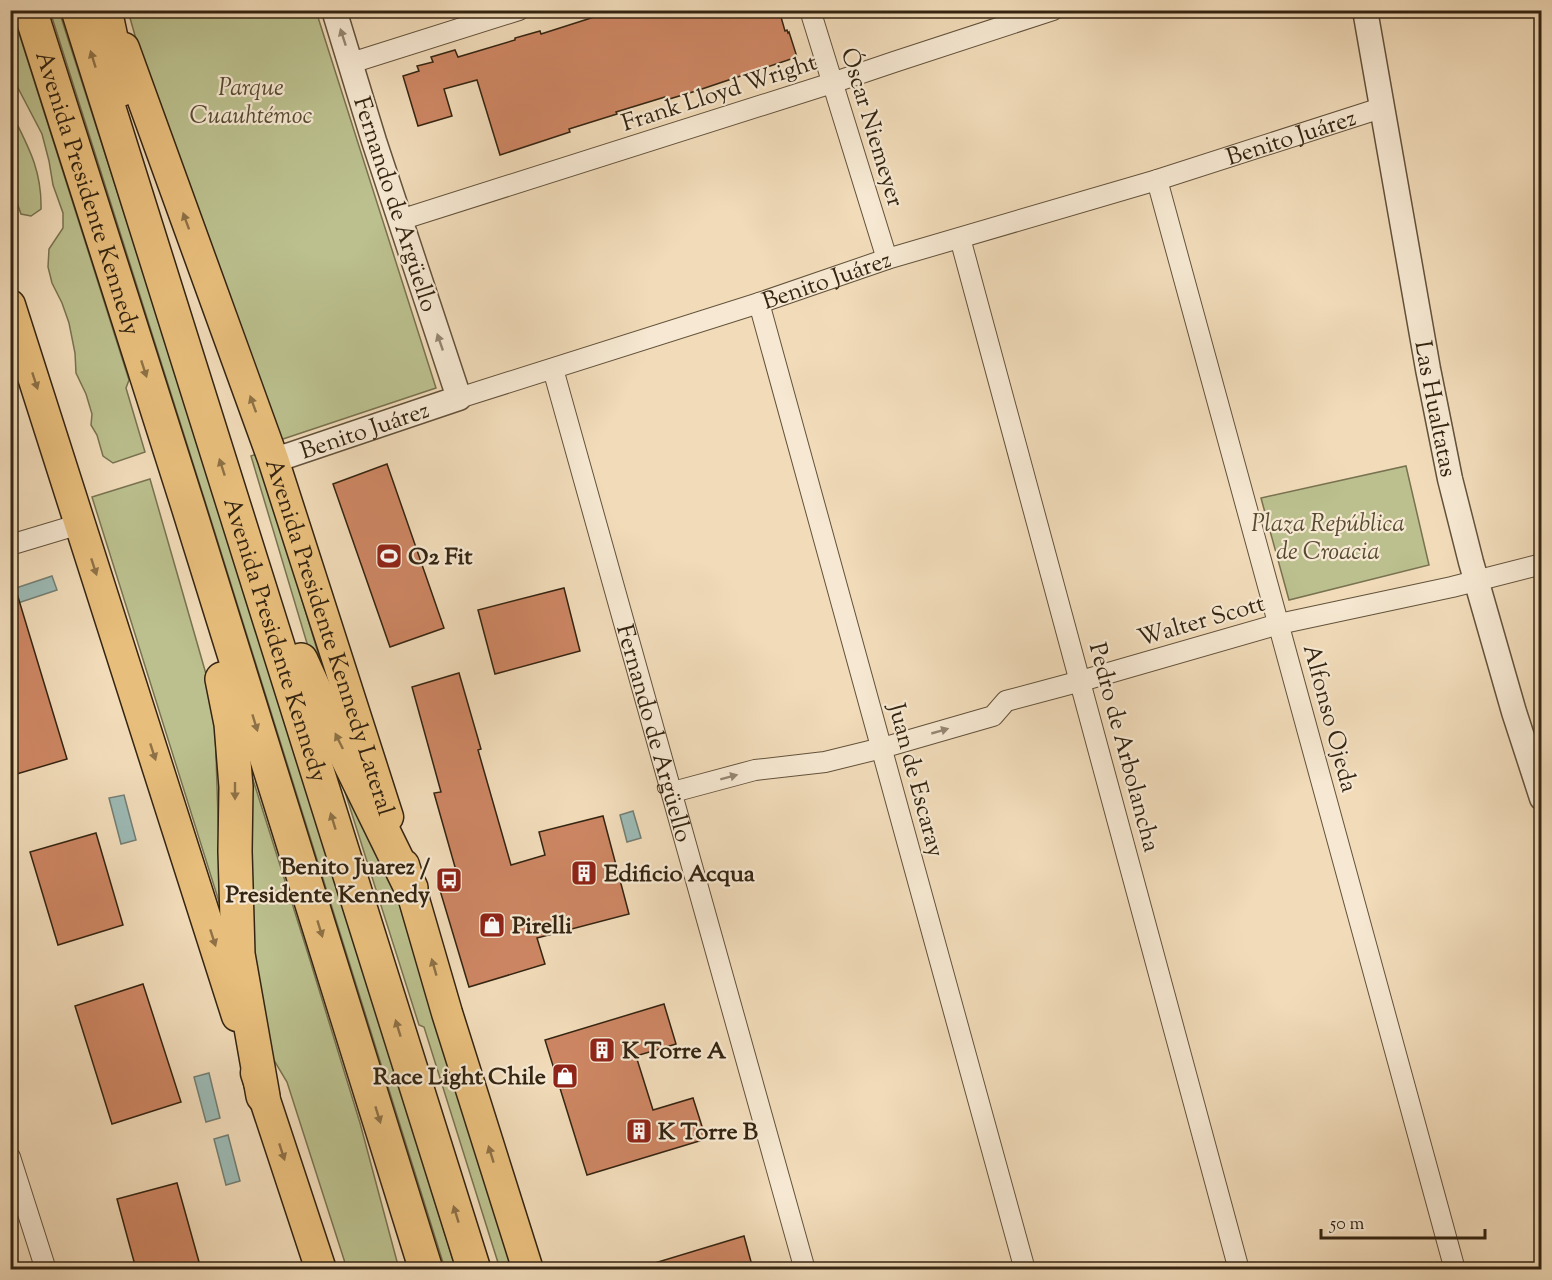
<svg xmlns="http://www.w3.org/2000/svg" width="1552" height="1280" font-family="'Sorts Mill Goudy',serif">
<style>
.green{fill:#bbc08e;stroke:#787250;stroke-width:1.5}
.water{fill:#9cbab5;stroke:#727e73;stroke-width:1.5}
.building{fill:#cd8663;stroke:#342411;stroke-width:1.5}
.lines{fill:none;stroke-linecap:round;stroke-linejoin:round}
.minor-casing{stroke:#63523b;stroke-width:22}
.tertiary-casing{stroke:#63523b;stroke-width:27}
.primary-casing{stroke:#342411;stroke-width:33}
.motorway-casing{stroke:#342411;stroke-width:36}
.minor{stroke:#f6e8d2;stroke-width:20}
.tertiary{stroke:#f6e8d2;stroke-width:24}
.primary{stroke:#e8be7c;stroke-width:30}
.motorway{stroke:#e8be7c;stroke-width:33}
.oneway{fill:#958672}
.oneway2{fill:#8e7146}
.labels{text-anchor:middle;stroke-width:4.5;stroke-linejoin:round;paint-order:stroke}
.park-label{font-size:24px;font-style:italic;fill:#564b30;stroke:#f6e8d2}
.street-label{font-size:24px;fill:#342411;stroke:#f6e8d2}
.poi-label{font-size:24px;font-weight:bold;fill:#342411;stroke:#f6e8d2;text-anchor:start}
</style>
<rect width="100%" height="100%" fill="#f1dbb9"/>
<filter id="stains"><feTurbulence type="fractalNoise" baseFrequency=".00333" numOctaves="4"/><feColorMatrix values="0 0 0 0 .2 0 0 0 0 .09 0 0 0 0 .02 0 0 0 .5 -.17"/></filter>
<radialGradient id="worn" r=".72"><stop offset=".6" stop-color="#630" stop-opacity="0"/><stop offset="1" stop-color="#630" stop-opacity=".3"/></radialGradient>
<path class="green" d="M 10,11 L 12,11 L 129,380 L 126,388 L 145,452 L 113,463 L 103,456 L 97,435 L 91,425 L 92,414 L 86,394 L 76,373 L 75,353 L 69,323 L 62,303 L 52,283 L 48,267 L 49,249 L 63,228 L 63,213 L 53,185 L 49,161 L 42,134 L 18,88 L 12,70 Z
M 50,11 L 59,11 L 165,340 L 456,1269 L 445,1269 L 210,517 Z
M 128,11 L 316,11 L 436,388 L 274,442 L 142,60 Z
M 11,112 C 28,146 42,170 41,209 L 31,216 L 21,214 L 11,186 Z
M 260,453 L 303,603 L 344,739 L 312,660 L 251,456 Z
M 1406,466 L 1429,565 L 1289,600 L 1261,498 Z
M 150,479 L 206,674 L 215,725 L 221,908 L 92,497 Z
M 243,748 L 309,957 L 360,1123 L 399,1269 L 347,1269 L 287,1082 L 272,1057 L 251,972 Z
M 345,783 L 390,874 L 511,1266 L 500,1269 L 424,1027 L 419,1025 L 344,789 Z"/>
<path class="water" d="M 52,576 L 57,590 L 12,605 L 10,590 Z
M 124,795 L 136,840 L 121,844 L 109,798 Z
M 633,811 L 641,838 L 627,842 L 620,815 Z
M 209,1073 L 220,1118 L 206,1122 L 194,1077 Z
M 228,1135 L 240,1181 L 226,1185 L 214,1139 Z"/>
<path class="building" d="M 616,10 L 779,10 L 785,31 L 787,30 L 788,33 L 789,32 L 797,57 L 696,91 L 666,100 L 665,97 L 616,112 L 617,114 L 569,129 L 570,132 L 500,155 L 477,80 L 444,89 L 452,116 L 418,126 L 403,76 L 419,71 L 417,66 L 433,62 L 431,57 L 455,50 L 458,57 L 515,40 L 515,38 L 540,31 L 541,34 Z
M 387,464 L 444,628 L 390,647 L 333,484 Z
M 15,587 L 67,759 L 10,776 L 10,588 Z
M 564,588 L 580,651 L 495,674 L 478,610 Z
M 459,673 L 481,749 L 478,750 L 511,865 L 545,855 L 539,832 L 603,816 L 629,914 L 537,938 L 545,964 L 469,987 L 439,887 L 459,881 L 434,793 L 441,792 L 412,687 Z
M 96,833 L 123,925 L 58,945 L 30,852 Z
M 143,984 L 181,1102 L 112,1124 L 75,1006 Z
M 664,1004 L 676,1044 L 636,1056 L 653,1110 L 693,1098 L 706,1139 L 587,1175 L 545,1040 Z
M 177,1183 L 201,1269 L 136,1269 L 117,1199 Z
M 744,1236 L 753,1269 L 648,1269 L 648,1265 Z"/>
<g class="lines">
<defs>
<g id="minor">
<path d="M 810,10 L 887,259"/>
<path d="M 351,63 L 519,10"/>
<path d="M 1157,180 L 1455,1270"/>
<path d="M 400,220 L 832,83 L 894,62 L 1053,10"/>
<path d="M 960,238 L 1239,1270"/>
<path d="M 759,303 L 1025,1270"/>
<path id="s1" d="M 553,369 L 805,1270"/>
<path id="s2" d="M 459,398 L 759,303 L 887,259 L 1157,180 L 1381,108"/>
<path d="M 10,545 L 80,524"/>
<path d="M 673,792 L 755,770 L 825,762 L 882,748 L 993,716 L 1006,701 L 1081,681 L 1279,624 L 1452,587 L 1542,564"/>
<path d="M 10,1157 L 46,1270"/>
</g>
<g id="tertiary">
<path id="s3" d="M 1365,10 L 1428,369 L 1450,479 L 1471,562 L 1514,712 L 1542,798"/>
<path id="s4" d="M 273,459 L 287,456 L 459,398 L 374,141 L 334,10"/>
</g>
<g id="primary">
<path id="s5" d="M 124,48 L 273,459 L 388,817"/>
<path d="M 10,305 L 237,1016"/>
<path d="M 404,865 L 447,1013 L 528,1270"/>
<path d="M 256,1073 L 321,1270"/>
</g>
<g id="motorway">
<path id="s6" d="M 30,10 L 188,506 L 426,1270"/>
<path id="s7" d="M 78,10 L 474,1270"/>
<path d="M 105,10 L 122,89"/>
<path d="M 301,660 L 322,706 L 411,888"/>
<path d="M 222,679 L 231,724 L 236,787 L 235,851 L 238,954 L 263,1096"/>
</g>
</defs>
<use href="#minor" class="minor-casing"/>
<use href="#tertiary" class="tertiary-casing"/>
<use href="#primary" class="primary-casing"/>
<use href="#motorway" class="motorway-casing"/>
<use href="#minor" class="minor"/>
<use href="#tertiary" class="tertiary"/>
<use href="#primary" class="primary"/>
<use href="#motorway" class="motorway"/>
</g>
<defs><path id="oneway-solid" d="M-6-.8H1V-3.2L6.5 0L1 3.2V.8H-6Z" transform="scale(1.5)"/></defs>
<g class="oneway">
<use href="#oneway-solid" transform="translate(343 37) rotate(-108)"/>
<use href="#oneway-solid" transform="translate(440 342) rotate(-109)"/>
<use href="#oneway-solid" transform="translate(940 731) rotate(-16)"/>
<use href="#oneway-solid" transform="translate(729 777) rotate(-15)"/>
</g>
<g class="oneway2">
<use href="#oneway-solid" transform="translate(93 59) rotate(-107)"/>
<use href="#oneway-solid" transform="translate(186 221) rotate(-110)"/>
<use href="#oneway-solid" transform="translate(144 369) rotate(72)"/>
<use href="#oneway-solid" transform="translate(35 381) rotate(72)"/>
<use href="#oneway-solid" transform="translate(253 404) rotate(-110)"/>
<use href="#oneway-solid" transform="translate(222 467) rotate(-108)"/>
<use href="#oneway-solid" transform="translate(94 567) rotate(72)"/>
<use href="#oneway-solid" transform="translate(255 723) rotate(73)"/>
<use href="#oneway-solid" transform="translate(339 741) rotate(-116)"/>
<use href="#oneway-solid" transform="translate(153 752) rotate(72)"/>
<use href="#oneway-solid" transform="translate(235 791) rotate(90)"/>
<use href="#oneway-solid" transform="translate(333 821) rotate(-107)"/>
<use href="#oneway-solid" transform="translate(320 929) rotate(73)"/>
<use href="#oneway-solid" transform="translate(213 938) rotate(72)"/>
<use href="#oneway-solid" transform="translate(434 967) rotate(-106)"/>
<use href="#oneway-solid" transform="translate(398 1028) rotate(-107)"/>
<use href="#oneway-solid" transform="translate(378 1115) rotate(73)"/>
<use href="#oneway-solid" transform="translate(282 1152) rotate(72)"/>
<use href="#oneway-solid" transform="translate(491 1154) rotate(-107)"/>
<use href="#oneway-solid" transform="translate(456 1214) rotate(-107)"/>
</g>
<defs>
<symbol id="stadium-square" viewBox="-11 -11 22 22"><rect x="-9" y="-9" width="18" height="18" rx="4" fill="#8f2418" stroke="#f6e8d2"/><path d="M0-5a6.5 5 0 1 0 0 10a6.5 5 0 1 0 0-10ZM-3.5-1.8h7v3.6h-7Z" fill="#fff"/></symbol>
<symbol id="building-square" viewBox="-11 -11 22 22"><rect x="-9" y="-9" width="18" height="18" rx="4" fill="#8f2418" stroke="#f6e8d2"/><path d="M-4-6H4V6H1V3H-1V6H-4ZM-2.5-4.3h1.7v1.8h-1.7ZM.8-4.3h1.7v1.8H.8ZM-2.5-1h1.7V.8h-1.7ZM.8-1h1.7V.8H.8Z" fill="#fff"/></symbol>
<symbol id="bus-square" viewBox="-11 -11 22 22"><rect x="-9" y="-9" width="18" height="18" rx="4" fill="#8f2418" stroke="#f6e8d2"/><path d="M-5-6H5V4H4V6H2V4H-2V6H-4V4H-5ZM-3.5-4V0h7V-4ZM-3.5 1.2v1.5H-2V1.2ZM2 1.2v1.5H3.5V1.2Z" fill="#fff"/></symbol>
<symbol id="shop-square" viewBox="-11 -11 22 22"><rect x="-9" y="-9" width="18" height="18" rx="4" fill="#8f2418" stroke="#f6e8d2"/><path d="M-5-2.5h2.3a2.7 3.5 0 0 1 5.4 0H5L5.5 6h-11ZM-1.5-2.5h3a1.5 2.3 0 0 0-3 0Z" fill="#fff"/></symbol>
</defs>
<g fill-rule="evenodd">
<use href="#stadium-square" x="374" y="541" width="30" height="30"/>
<use href="#building-square" x="569" y="858" width="30" height="30"/>
<use href="#bus-square" x="434" y="865" width="30" height="30"/>
<use href="#shop-square" x="477" y="910" width="30" height="30"/>
<use href="#building-square" x="587" y="1035" width="30" height="30"/>
<use href="#shop-square" x="550" y="1061" width="30" height="30"/>
<use href="#building-square" x="624" y="1116" width="30" height="30"/>
</g>
<g class="labels">
<g class="park-label">
<text x="251" y="95">Parque<tspan x="251" dy="28">Cuauhtémoc</tspan></text>
<text x="1328" y="531">Plaza República<tspan x="1328" dy="28">de Croacia</tspan></text>
</g>
<g class="street-label">
<text transform="translate(719 92) rotate(-18)" y="8">Frank Lloyd Wright</text>
<text transform="translate(873 127) rotate(73)" y="8">Óscar Niemeyer</text>
<text dy="8" stroke="none"><textPath href="#s2" startOffset="872">Benito Juárez</textPath></text>
<text dy="8" stroke="none"><textPath href="#s6" startOffset="192">Avenida Presidente Kennedy</textPath></text>
<text transform="translate(396 204) rotate(72)" y="8">Fernando de Argüello</text>
<text dy="8" stroke="none"><textPath href="#s2" startOffset="386">Benito Juárez</textPath></text>
<text dy="8" stroke="none"><textPath href="#s3" startOffset="405">Las Hualtatas</textPath></text>
<text dy="8" stroke="none"><textPath href="#s4" startOffset="96">Benito Juárez</textPath></text>
<text transform="translate(1201 620) rotate(-16)" y="8">Walter Scott</text>
<text dy="8" stroke="none"><textPath href="#s5" startOffset="624">Avenida Presidente Kennedy Lateral</textPath></text>
<text dy="8" stroke="none"><textPath href="#s7" startOffset="660">Avenida Presidente Kennedy</textPath></text>
<text transform="translate(1331 718) rotate(75)" y="8">Alfonso Ojeda</text>
<text dy="8" stroke="none"><textPath href="#s1" startOffset="378">Fernando de Argüello</textPath></text>
<text transform="translate(1125 747) rotate(75)" y="8">Pedro de Arbolancha</text>
<text transform="translate(917 780) rotate(75)" y="8">Juan de Escaray</text>
</g>
<g class="poi-label">
<text x="408" y="564">O2 Fit</text>
<text x="430" y="874" text-anchor="end">Benito Juarez /<tspan x="430" dy="28">Presidente Kennedy</tspan></text>
<text x="604" y="881">Edificio Acqua</text>
<text x="512" y="933">Pirelli</text>
<text x="622" y="1058">K Torre A</text>
<text x="546" y="1084" text-anchor="end">Race Light Chile</text>
<text x="658" y="1139">K Torre B</text>
</g>
</g>
<rect width="1552" height="1280" fill="none" stroke="#f1dbb9" stroke-width="36"/>
<rect x="12" y="12" width="1528" height="1256" fill="none" stroke="#342411" stroke-width="3"/>
<rect x="18" y="18" width="1516" height="1244" fill="none" stroke="#342411" stroke-width="1.5"/>
<path d="M1321 1229v9h164v-9" fill="none" stroke="#342411" stroke-width="3"/>
<text x="1330" y="1229" font-size="18" fill="#342411" stroke="#f6e8d2" stroke-width="4.5" paint-order="stroke">50 m</text>
<rect width="100%" height="100%" filter="url(#stains)"/>
<rect width="100%" height="100%" fill="url(#worn)"/>
</svg>
